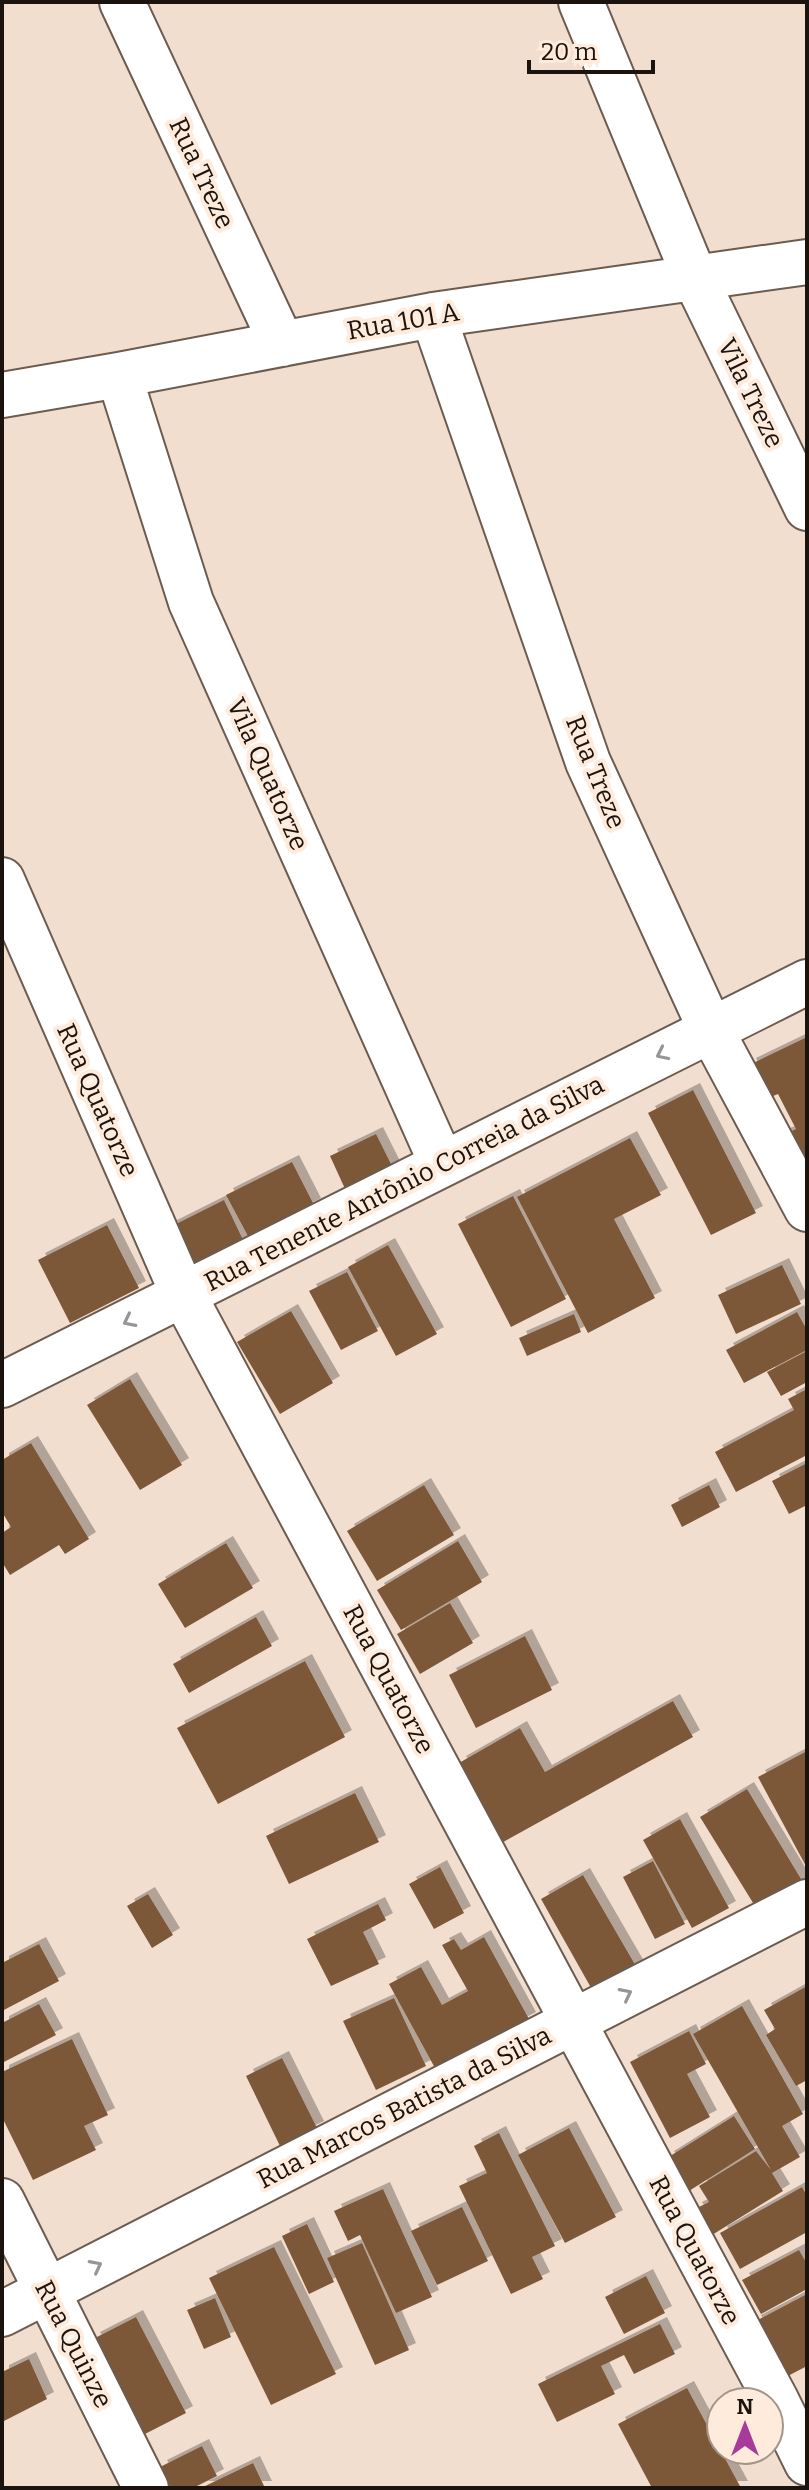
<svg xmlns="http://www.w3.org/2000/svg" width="809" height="2490" font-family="Bitter,serif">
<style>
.building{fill:#7d5839;filter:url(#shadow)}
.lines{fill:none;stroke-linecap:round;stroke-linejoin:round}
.minor-casing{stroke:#6c5c4f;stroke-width:48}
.major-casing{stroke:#6c5c4f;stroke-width:48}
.minor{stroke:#fff;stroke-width:44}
.major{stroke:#fff;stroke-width:44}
.oneway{stroke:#989593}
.labels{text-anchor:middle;stroke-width:8;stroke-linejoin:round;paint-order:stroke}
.street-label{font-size:26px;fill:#1a130e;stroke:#ffebdc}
</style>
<defs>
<filter id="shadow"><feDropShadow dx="7" dy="-7" stdDeviation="0" flood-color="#0004"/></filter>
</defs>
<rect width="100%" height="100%" fill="#f1decf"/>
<path class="building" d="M 807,1037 L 807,1181 L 775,1139 L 796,1129 L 778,1094 L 766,1099 L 749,1065 Z
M 693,1090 L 756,1213 L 711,1235 L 648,1113 Z
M 376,1134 L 393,1168 L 346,1191 L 330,1156 Z
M 630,1138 L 661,1195 L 614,1219 L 655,1298 L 588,1333 L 517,1197 Z
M 292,1162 L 314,1205 L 249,1238 L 226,1195 Z
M 513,1196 L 566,1299 L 511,1327 L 458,1224 Z
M 224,1200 L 244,1242 L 196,1279 L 170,1227 Z
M 107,1225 L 139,1288 L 70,1323 L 38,1260 Z
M 388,1245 L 437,1334 L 396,1356 L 348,1267 Z
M 782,1265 L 801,1304 L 736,1334 L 718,1295 Z
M 347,1272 L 378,1331 L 341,1350 L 309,1291 Z
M 291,1311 L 333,1383 L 280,1414 L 237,1342 Z
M 797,1312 L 807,1330 L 807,1350 L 744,1383 L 726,1350 Z
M 574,1314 L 581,1332 L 527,1356 L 519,1338 Z
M 807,1351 L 807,1382 L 781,1396 L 767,1372 Z
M 130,1379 L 182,1465 L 140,1490 L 87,1405 Z
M 807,1389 L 807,1455 L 736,1492 L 715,1452 L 794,1410 L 788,1399 Z
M 31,1443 L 89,1539 L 65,1554 L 59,1545 L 10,1575 L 2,1562 L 2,1533 L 11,1527 L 2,1512 L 2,1460 Z
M 807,1463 L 807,1505 L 789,1514 L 772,1481 Z
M 424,1485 L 454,1535 L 377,1581 L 347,1531 Z
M 709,1485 L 720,1507 L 682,1527 L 671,1505 Z
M 458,1541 L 482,1582 L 401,1630 L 377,1590 Z
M 226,1543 L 253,1588 L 185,1628 L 158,1584 Z
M 450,1603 L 473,1643 L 420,1674 L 397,1634 Z
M 256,1617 L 272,1646 L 189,1693 L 173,1664 Z
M 525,1636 L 552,1690 L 476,1728 L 449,1675 Z
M 305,1661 L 345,1737 L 218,1804 L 177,1728 Z
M 673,1701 L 693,1737 L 487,1851 L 473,1826 L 489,1817 L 459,1763 L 520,1728 L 545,1772 Z
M 807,1751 L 807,1868 L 758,1777 Z
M 747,1789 L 807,1889 L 763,1919 L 700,1817 Z
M 355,1793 L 379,1842 L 289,1884 L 266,1836 Z
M 680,1819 L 729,1908 L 692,1928 L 643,1840 Z
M 653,1861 L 685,1924 L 655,1939 L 623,1877 Z
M 440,1867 L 464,1913 L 434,1929 L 409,1884 Z
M 583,1875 L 637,1968 L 594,1993 L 541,1899 Z
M 148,1894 L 173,1935 L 152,1948 L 127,1906 Z
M 378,1904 L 386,1920 L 363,1932 L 379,1964 L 331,1986 L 307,1939 Z
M 484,1937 L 529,2019 L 435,2068 L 389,1984 L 421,1967 L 442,2005 L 468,1991 L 442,1945 L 454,1939 L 461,1950 Z
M 39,1944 L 59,1981 L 2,2011 L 2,1963 Z
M 807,1986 L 807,2080 L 796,2086 L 766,2035 L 775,2029 L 764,2010 Z
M 394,1998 L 426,2066 L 376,2090 L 343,2021 Z
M 39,2004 L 56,2035 L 2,2063 L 2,2023 Z
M 742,2006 L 803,2114 L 782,2126 L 800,2157 L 772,2173 L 783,2191 L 712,2235 L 695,2209 L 709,2202 L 699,2186 L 756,2151 L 771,2170 L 693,2034 Z
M 689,2031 L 706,2064 L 687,2074 L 710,2117 L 670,2138 L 630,2062 Z
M 72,2039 L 108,2115 L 84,2126 L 96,2150 L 33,2180 L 2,2117 L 2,2072 Z
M 282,2058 L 317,2128 L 280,2146 L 246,2076 Z
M 734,2116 L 755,2149 L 689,2191 L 667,2158 Z
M 569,2128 L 616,2217 L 565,2243 L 518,2155 Z
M 499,2133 L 555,2246 L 532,2257 L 543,2279 L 511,2294 L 459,2186 L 487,2173 L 474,2146 Z
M 802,2187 L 807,2196 L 807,2232 L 740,2269 L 720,2233 Z
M 383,2189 L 432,2297 L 396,2313 L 360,2235 L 348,2241 L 334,2211 Z
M 462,2207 L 488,2261 L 437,2285 L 411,2231 Z
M 307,2224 L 334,2282 L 309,2294 L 282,2236 Z
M 362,2243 L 409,2350 L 375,2365 L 327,2258 Z
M 274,2247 L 336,2374 L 271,2405 L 209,2278 Z
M 799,2250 L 807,2264 L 807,2289 L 761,2314 L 742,2280 Z
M 646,2276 L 665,2313 L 624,2334 L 605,2297 Z
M 807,2294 L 807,2366 L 784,2378 L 754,2322 Z
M 215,2298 L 231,2337 L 204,2349 L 187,2310 Z
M 136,2317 L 186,2413 L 143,2435 L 93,2339 Z
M 660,2324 L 675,2354 L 634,2374 L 624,2355 L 601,2366 L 615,2394 L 557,2422 L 538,2384 Z
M 29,2359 L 47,2399 L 2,2422 L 2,2372 Z
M 687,2388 L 741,2488 L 652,2488 L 618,2424 Z
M 202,2446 L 217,2476 L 193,2488 L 171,2488 L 160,2467 Z
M 253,2463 L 265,2488 L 201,2488 Z"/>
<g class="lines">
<defs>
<path id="minor" d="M 122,2 L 282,344
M 581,2 L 695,278 L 807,508
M 433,315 L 588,762 L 711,1030 L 807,1209
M 119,375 L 191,602 L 442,1164
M 2,395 L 119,375 L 433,315 L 807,262
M 2,880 L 183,1294 L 776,2400 L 807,2463
M 2,2201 L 146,2488"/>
<path id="major" d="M 2,1385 L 807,982
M 2,2314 L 807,1902"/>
</defs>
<use href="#minor" class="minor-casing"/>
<use href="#major" class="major-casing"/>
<use href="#minor" class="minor"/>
<use href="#major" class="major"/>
</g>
<defs><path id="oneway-chevron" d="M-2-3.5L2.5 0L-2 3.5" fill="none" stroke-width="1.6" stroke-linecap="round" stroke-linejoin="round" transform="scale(2)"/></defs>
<g class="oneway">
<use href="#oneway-chevron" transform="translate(662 1054) rotate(154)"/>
<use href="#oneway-chevron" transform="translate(129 1321) rotate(153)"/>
<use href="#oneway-chevron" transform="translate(626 1994) rotate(-27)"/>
<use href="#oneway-chevron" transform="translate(96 2266) rotate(-27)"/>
</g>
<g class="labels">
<g class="street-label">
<text transform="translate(202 173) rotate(65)" y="9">Rua Treze</text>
<text transform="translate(403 321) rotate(-10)" y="9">Rua 101 A</text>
<text transform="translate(751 393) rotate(64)" y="9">Vila Treze</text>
<text transform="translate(596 772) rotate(68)" y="9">Rua Treze</text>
<text transform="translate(268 774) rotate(66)" y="9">Vila Quatorze</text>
<text transform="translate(98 1100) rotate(66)" y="9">Rua Quatorze</text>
<text transform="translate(404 1183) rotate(-27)" y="9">Rua Tenente Antônio Correia da Silva</text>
<text transform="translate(389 1679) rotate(62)" y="9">Rua Quatorze</text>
<text transform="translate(404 2107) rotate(-27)" y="9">Rua Marcos Batista da Silva</text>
<text transform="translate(695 2250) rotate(62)" y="9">Rua Quatorze</text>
<text transform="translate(74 2344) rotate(63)" y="9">Rua Quinze</text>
</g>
</g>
<rect width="809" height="2490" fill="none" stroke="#1a130e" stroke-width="8"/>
<g transform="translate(745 2426)"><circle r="38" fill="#ffebdc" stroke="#a3958a" stroke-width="2"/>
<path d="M0-6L14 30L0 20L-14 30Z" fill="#a83a99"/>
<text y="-12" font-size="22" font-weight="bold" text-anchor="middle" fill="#1a130e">N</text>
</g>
<path d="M529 60v12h124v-12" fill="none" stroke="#1a130e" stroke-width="4"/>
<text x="541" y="60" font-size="24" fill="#1a130e" stroke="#ffebdc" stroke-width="6" paint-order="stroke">20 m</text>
</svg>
